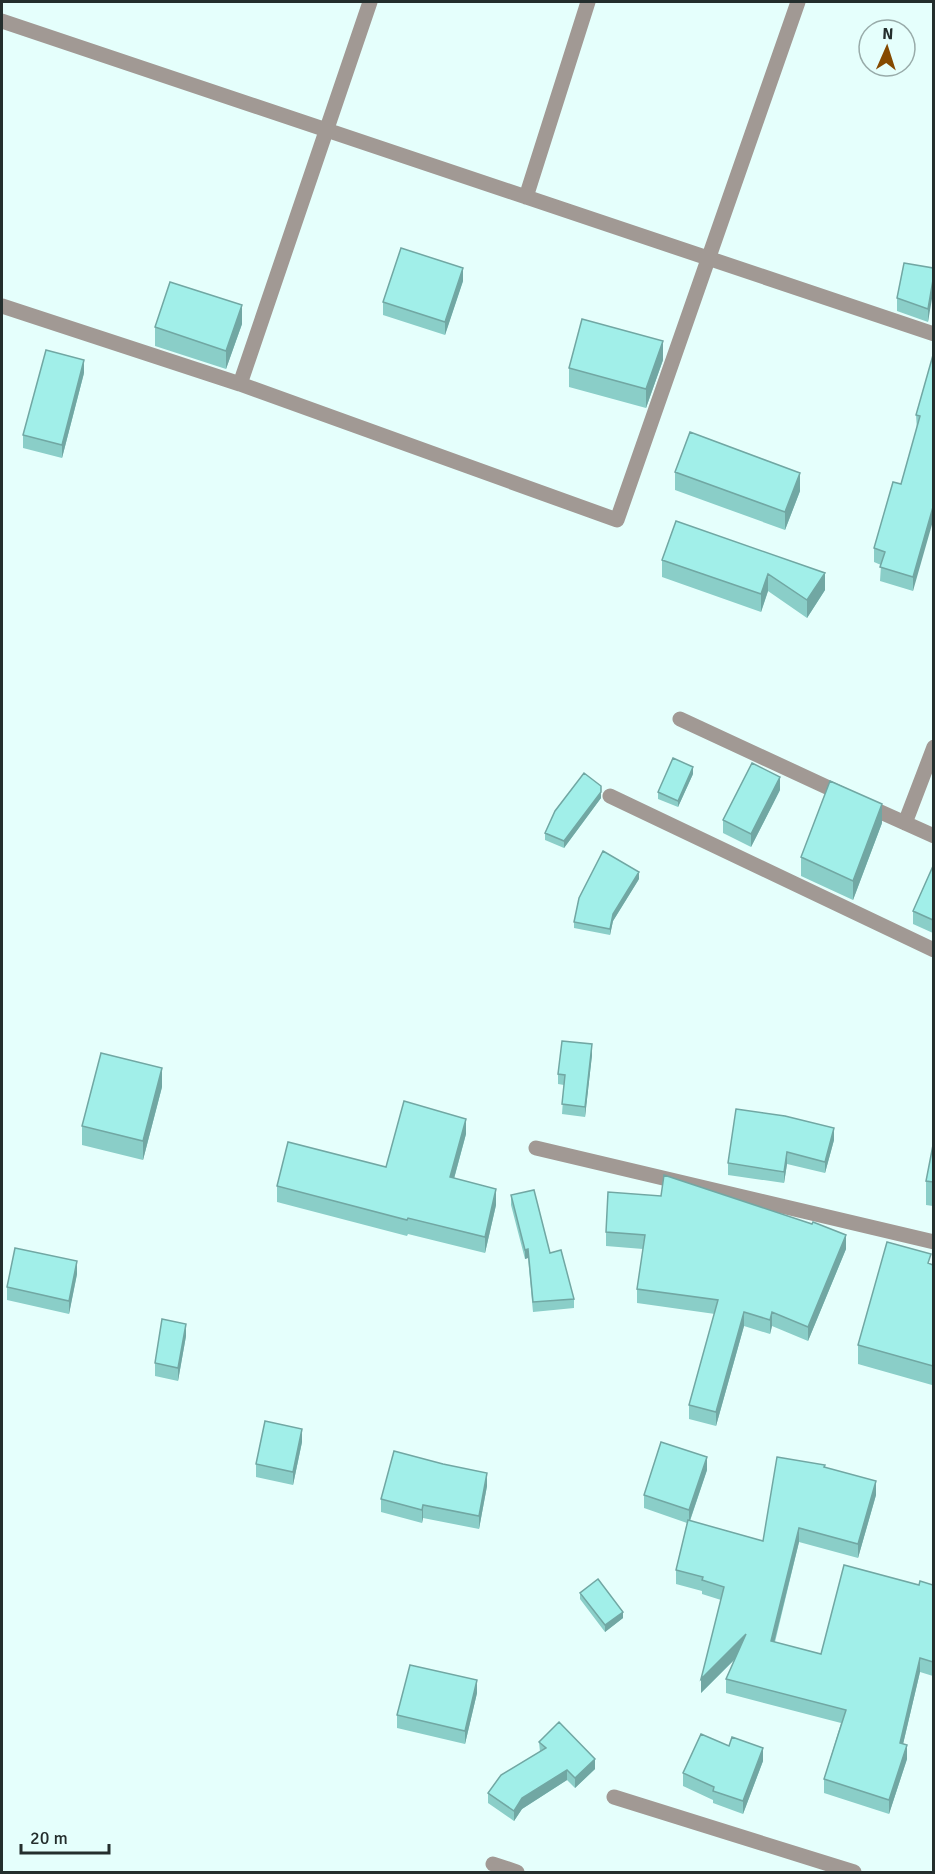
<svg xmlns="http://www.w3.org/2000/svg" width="935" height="1874" font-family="Signika,sans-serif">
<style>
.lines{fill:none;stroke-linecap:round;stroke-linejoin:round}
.minor{stroke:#a19994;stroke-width:15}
.wall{fill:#8acec8}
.shaded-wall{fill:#71a7a3}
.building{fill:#a1efe9;stroke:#71a7a3;stroke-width:1.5}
</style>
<rect width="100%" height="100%" fill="#e5fffc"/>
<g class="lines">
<path class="minor" d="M 2,21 L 934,334
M 526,197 L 588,2
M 2,306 L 240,384 L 617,520 L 798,2
M 240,384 L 370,2
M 680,719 L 844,795
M 610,796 L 934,950
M 865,805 L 934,836
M 905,823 L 934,747
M 536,1148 L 934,1242
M 614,1797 L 854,1872
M 493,1864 L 517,1872"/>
</g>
<path class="wall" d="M 933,268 L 928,322 L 897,311 L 897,298 Z
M 463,281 L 445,335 L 383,315 L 383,302 Z
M 242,324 L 226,369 L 155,346 L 155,327 Z
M 933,355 L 913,591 L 880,581 L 881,565 L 874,562 L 874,548 L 901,484 L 917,430 L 916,415 Z
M 663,360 L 646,408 L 569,387 L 569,368 Z
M 84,373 L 62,458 L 23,448 L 23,435 Z
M 675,472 L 800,491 L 785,530 L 675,490 Z
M 676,521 L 825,590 L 807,618 L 768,591 L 761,612 L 662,577 L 662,560 Z
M 693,774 L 678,807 L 658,799 L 658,792 Z
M 601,786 L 601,798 L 564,848 L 545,840 L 545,833 Z
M 780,790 L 751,847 L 723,833 L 723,820 Z
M 882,823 L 853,900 L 801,876 L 801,857 Z
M 933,866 L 933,933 L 913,924 L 913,911 Z
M 639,879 L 613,921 L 610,935 L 574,928 L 574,922 Z
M 592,1055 L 585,1117 L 562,1114 L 564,1085 L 558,1084 L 558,1074 Z
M 162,1087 L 143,1160 L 82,1145 L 82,1126 Z
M 466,1134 L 454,1179 L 496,1205 L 485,1253 L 408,1234 L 407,1236 L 277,1202 L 277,1186 L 386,1167 Z
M 834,1140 L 825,1173 L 787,1164 L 784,1183 L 728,1175 L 728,1163 Z
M 933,1145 L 933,1206 L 926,1205 L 926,1181 Z
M 511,1195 L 550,1253 L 574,1299 L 574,1308 L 533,1312 L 528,1258 L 525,1259 L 511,1205 Z
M 606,1232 L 846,1249 L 808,1341 L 772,1326 L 770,1334 L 744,1326 L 716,1426 L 689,1419 L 689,1405 L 715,1314 L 637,1303 L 637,1289 L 643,1249 L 606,1246 Z
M 931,1264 L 933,1265 L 933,1391 L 932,1391 L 932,1385 L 858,1364 L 858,1345 Z
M 77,1274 L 69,1314 L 7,1300 L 7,1287 Z
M 186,1336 L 178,1381 L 155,1376 L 155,1363 Z
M 302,1442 L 293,1485 L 256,1477 L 256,1464 Z
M 825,1467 L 876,1495 L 858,1558 L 799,1542 L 775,1642 L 821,1654 L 919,1585 L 933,1585 L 933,1676 L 920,1672 L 903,1744 L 907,1759 L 889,1814 L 824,1793 L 824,1779 L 841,1723 L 726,1693 L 726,1679 L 735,1659 L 701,1693 L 721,1600 L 702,1594 L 702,1591 L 676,1584 L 676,1570 L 687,1523 L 644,1508 L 644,1495 L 707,1470 L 690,1521 L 763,1541 Z
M 487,1486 L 479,1529 L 423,1518 L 422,1523 L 381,1512 L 381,1499 Z
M 580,1593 L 623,1618 L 605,1632 L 580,1599 Z
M 477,1693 L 465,1744 L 397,1728 L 397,1715 Z
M 539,1742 L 595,1769 L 575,1788 L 567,1780 L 522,1809 L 514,1821 L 488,1803 L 488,1793 L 540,1752 Z
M 729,1746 L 763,1761 L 743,1814 L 713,1803 L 713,1800 L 683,1786 L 683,1773 Z"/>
<path class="shaded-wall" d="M 463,268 L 463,281 L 445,335 L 445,322 Z
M 933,280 L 933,293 L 928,322 L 928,309 Z
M 242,305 L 242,324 L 226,369 L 226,351 Z
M 663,341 L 663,360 L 646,408 L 646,389 Z
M 84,360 L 84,373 L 62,458 L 62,445 Z
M 800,473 L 800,491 L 785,530 L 785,512 Z
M 933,493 L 933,521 L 913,591 L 913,577 Z
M 825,573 L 825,590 L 807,618 L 807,600 Z
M 768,574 L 768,591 L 761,612 L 761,594 Z
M 693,767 L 693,774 L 678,807 L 678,801 Z
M 780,777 L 780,790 L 751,847 L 751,834 Z
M 601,792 L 601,798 L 564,848 L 564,841 Z
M 882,804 L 882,823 L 853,900 L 853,881 Z
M 639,872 L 639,879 L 613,921 L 610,935 L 610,929 L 613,914 Z
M 592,1044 L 592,1055 L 585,1117 L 585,1107 Z
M 162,1068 L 162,1087 L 143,1160 L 143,1141 Z
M 466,1119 L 466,1134 L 450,1193 L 450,1177 Z
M 834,1128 L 834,1140 L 825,1173 L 825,1162 Z
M 787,1152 L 787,1164 L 784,1183 L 784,1172 Z
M 496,1189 L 496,1205 L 485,1253 L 485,1237 Z
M 846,1235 L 846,1249 L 808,1341 L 808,1327 Z
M 528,1249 L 528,1258 L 525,1259 L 525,1250 Z
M 77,1261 L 77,1274 L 69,1314 L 69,1301 Z
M 744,1312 L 744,1326 L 716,1426 L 716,1412 Z
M 772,1312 L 772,1326 L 770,1334 L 770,1320 Z
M 186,1324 L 186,1336 L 178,1381 L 178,1368 Z
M 302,1429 L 302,1442 L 293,1485 L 293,1472 Z
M 707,1457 L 707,1470 L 689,1523 L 689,1510 Z
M 487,1473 L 487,1486 L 479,1529 L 479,1516 Z
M 876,1481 L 876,1495 L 858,1558 L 858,1544 Z
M 423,1505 L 423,1518 L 422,1523 L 422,1510 Z
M 799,1528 L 799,1542 L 771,1655 L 771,1641 Z
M 623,1612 L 623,1618 L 605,1632 L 605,1625 Z
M 746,1634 L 746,1648 L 701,1693 L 701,1679 Z
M 920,1658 L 920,1672 L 900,1757 L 900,1743 Z
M 477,1680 L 477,1693 L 465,1744 L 465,1731 Z
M 907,1745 L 907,1759 L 889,1814 L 889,1800 Z
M 763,1748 L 763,1761 L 743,1814 L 743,1801 Z
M 595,1759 L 595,1769 L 575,1788 L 575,1778 Z
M 567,1770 L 567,1780 L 522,1809 L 514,1821 L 514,1811 L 522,1798 Z"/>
<path class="building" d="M 401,248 L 463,268 L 445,322 L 383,302 Z
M 904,263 L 933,268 L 933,280 L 928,309 L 897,298 Z
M 170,282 L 242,305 L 226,351 L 155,327 Z
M 582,319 L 663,341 L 646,389 L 569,368 Z
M 46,350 L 84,360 L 62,445 L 23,435 Z
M 933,355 L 933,507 L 913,577 L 880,567 L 885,552 L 874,548 L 893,482 L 901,484 L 920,416 L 916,415 Z
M 690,432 L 800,473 L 785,512 L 675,472 Z
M 676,521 L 825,573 L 807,600 L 768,574 L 761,594 L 662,560 Z
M 673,758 L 693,767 L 678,801 L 658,792 Z
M 752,763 L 780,777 L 751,834 L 723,820 Z
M 584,773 L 601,786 L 601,792 L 564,841 L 545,833 L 555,811 Z
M 830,781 L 882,804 L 853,881 L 801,857 Z
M 603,851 L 639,872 L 613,914 L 610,929 L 574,922 L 579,898 Z
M 933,866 L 933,920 L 913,911 Z
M 562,1041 L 592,1044 L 585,1107 L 562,1104 L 565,1075 L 558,1074 Z
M 101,1053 L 162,1068 L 143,1141 L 82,1126 Z
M 404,1101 L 466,1119 L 450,1177 L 496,1189 L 485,1237 L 408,1218 L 407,1220 L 277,1186 L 288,1142 L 386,1167 Z
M 736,1109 L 785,1116 L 834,1128 L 825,1162 L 787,1152 L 784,1172 L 728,1163 Z
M 933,1145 L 933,1182 L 926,1181 Z
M 664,1175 L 812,1224 L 813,1222 L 846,1235 L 808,1327 L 772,1312 L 770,1320 L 744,1312 L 716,1412 L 689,1405 L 718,1300 L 637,1289 L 645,1235 L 606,1232 L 608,1192 L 661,1196 Z
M 534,1190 L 550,1253 L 561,1250 L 574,1299 L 533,1302 L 528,1249 L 525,1250 L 511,1195 Z
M 887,1242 L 931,1254 L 928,1263 L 933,1265 L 933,1366 L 858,1345 Z
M 15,1248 L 77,1261 L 69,1301 L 7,1287 Z
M 162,1319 L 186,1324 L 178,1368 L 155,1363 Z
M 265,1421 L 302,1429 L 293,1472 L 256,1464 Z
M 661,1442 L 707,1457 L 689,1510 L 644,1495 Z
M 394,1451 L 443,1464 L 487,1473 L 479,1516 L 423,1505 L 422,1510 L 381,1499 Z
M 777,1457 L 825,1465 L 824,1467 L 876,1481 L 858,1544 L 799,1528 L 771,1641 L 821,1654 L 844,1565 L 919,1585 L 920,1581 L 933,1585 L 933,1662 L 920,1658 L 900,1743 L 907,1745 L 889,1800 L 824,1779 L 846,1710 L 726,1679 L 746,1634 L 701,1679 L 724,1587 L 702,1580 L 703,1577 L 676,1570 L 688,1520 L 763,1541 Z
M 598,1579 L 623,1612 L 605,1625 L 580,1593 Z
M 410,1665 L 477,1680 L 465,1731 L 397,1715 Z
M 559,1722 L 595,1759 L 575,1778 L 567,1770 L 522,1798 L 514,1811 L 488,1793 L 501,1775 L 546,1748 L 539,1742 Z
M 701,1734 L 729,1746 L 732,1737 L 763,1748 L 743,1801 L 713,1791 L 714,1787 L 683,1773 Z"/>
<rect width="935" height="1874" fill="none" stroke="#242e2d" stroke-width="6"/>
<g transform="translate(887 48) rotate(3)"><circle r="28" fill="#e5fffc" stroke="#98aba9" stroke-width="1.5"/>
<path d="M0-4.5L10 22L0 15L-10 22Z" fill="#854a00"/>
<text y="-9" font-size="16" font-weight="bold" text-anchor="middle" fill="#242e2d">N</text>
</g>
<path d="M21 1844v9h88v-9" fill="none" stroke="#242e2d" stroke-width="3"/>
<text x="30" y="1844" font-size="18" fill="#242e2d" stroke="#e5fffc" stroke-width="4.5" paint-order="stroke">20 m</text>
</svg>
